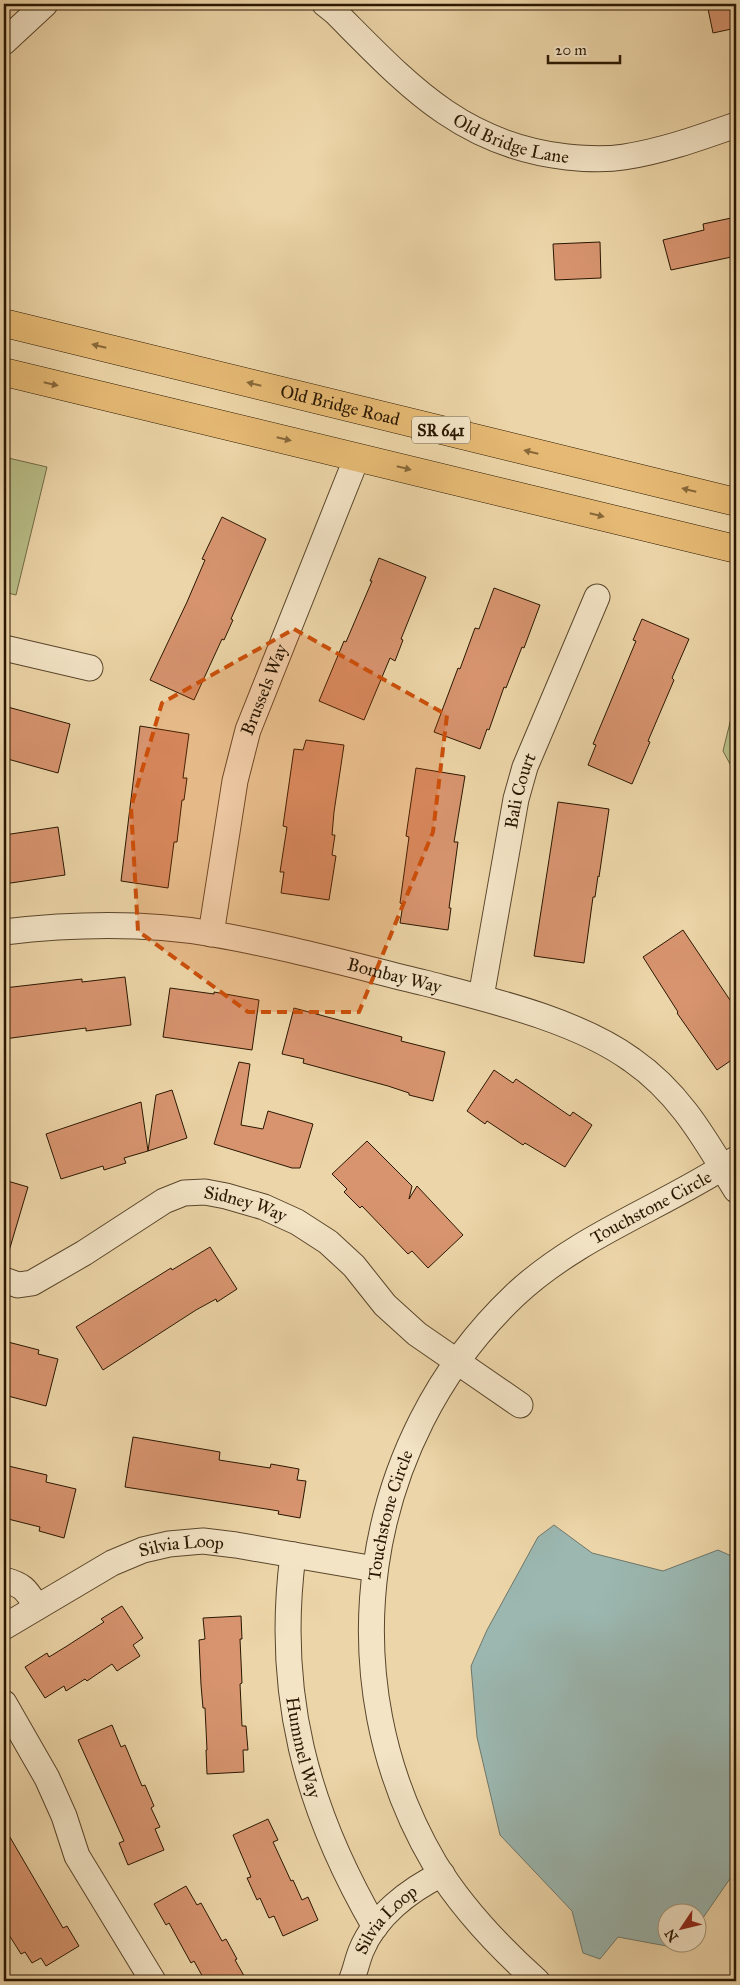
<svg xmlns="http://www.w3.org/2000/svg" width="740" height="1985" font-family="'IM FELL Great Primer',serif">
<style>
.green{fill:#b8bd87;stroke:#716a44}
.water{fill:#9bb7b0;stroke:#6e776a}
.building{fill:#d7946f;stroke:#2a1701}
.lines{fill:none;stroke-linecap:round;stroke-linejoin:round}
.minor-casing{stroke:#5a462b;stroke-width:27}
.major-casing{stroke:#2a1701;stroke-width:29}
.minor{stroke:#f3e4c6;stroke-width:25}
.major{stroke:#e6ba74;stroke-width:28}
.oneway{fill:#88683a}
.marked{fill:#cc4f0a;fill-opacity:0.2;stroke:#cc4f0a;stroke-width:4;stroke-dasharray:10 6;stroke-linejoin:round}
.labels{text-anchor:middle;stroke-width:4.5;stroke-linejoin:round;paint-order:stroke}
.shield{fill:#f3e4c6;stroke:#66543c;stroke-width:1}
.shield-label{font-size:16px;font-weight:bold;fill:#2a1701}
.street-label{font-size:18px;fill:#2a1701;stroke:#f3e4c6}
</style>
<rect width="100%" height="100%" fill="#ecd5a8"/>
<filter id="stains"><feTurbulence type="fractalNoise" baseFrequency=".004" numOctaves="4"/><feColorMatrix values="0 0 0 0 .2 0 0 0 0 .09 0 0 0 0 .02 0 0 0 .5 -.17"/></filter>
<radialGradient id="worn" r=".72"><stop offset=".6" stop-color="#630" stop-opacity="0"/><stop offset="1" stop-color="#630" stop-opacity=".3"/></radialGradient>
<path class="green" d="M 4,457 L 47,467 L 16,595 L 4,592 Z
M 736,698 L 736,775 L 723,751 Z"/>
<path class="water" d="M 554,1525 L 592,1553 L 663,1571 L 718,1550 L 736,1558 L 736,1870 L 698,1925 L 698,1912 L 668,1912 L 668,1942 L 677,1943 L 672,1947 L 618,1937 L 600,1959 L 583,1953 L 572,1911 L 500,1835 L 477,1737 L 471,1666 L 487,1630 L 538,1537 Z"/>
<path class="building" d="M 707,4 L 736,4 L 736,28 L 713,33 Z
M 736,217 L 736,256 L 671,270 L 663,240 L 704,230 L 703,224 Z
M 600,242 L 601,278 L 555,280 L 553,244 Z
M 222,517 L 266,539 L 231,619 L 233,620 L 224,640 L 222,639 L 194,700 L 150,680 L 187,602 L 205,560 L 202,559 Z
M 379,558 L 426,577 L 401,639 L 403,640 L 395,661 L 390,658 L 364,720 L 319,701 L 344,641 L 346,642 L 372,581 L 370,581 Z
M 494,588 L 540,605 L 524,648 L 522,647 L 506,688 L 504,687 L 489,730 L 487,729 L 480,749 L 434,732 L 458,668 L 460,669 L 475,628 L 479,629 Z
M 642,619 L 689,639 L 672,678 L 674,680 L 648,741 L 650,742 L 632,784 L 588,765 L 596,745 L 593,744 L 636,641 L 633,640 Z
M 4,706 L 70,724 L 58,773 L 4,758 Z
M 140,726 L 189,734 L 183,778 L 187,778 L 184,800 L 182,800 L 177,842 L 174,842 L 168,888 L 121,881 Z
M 306,740 L 344,745 L 334,812 L 332,835 L 335,835 L 332,855 L 336,856 L 329,900 L 281,893 L 284,872 L 280,872 L 287,827 L 283,826 L 294,749 L 303,750 Z
M 416,768 L 465,776 L 454,842 L 458,842 L 449,908 L 451,908 L 448,930 L 400,923 L 403,904 L 400,903 L 409,837 L 406,836 Z
M 558,802 L 609,809 L 599,877 L 598,876 L 595,897 L 593,897 L 584,963 L 534,956 Z
M 58,827 L 65,875 L 4,884 L 4,835 Z
M 683,930 L 736,1009 L 736,1057 L 717,1070 L 677,1013 L 678,1012 L 643,957 Z
M 125,977 L 131,1025 L 86,1031 L 86,1028 L 4,1039 L 4,988 L 82,979 L 82,982 Z
M 170,988 L 214,994 L 214,992 L 259,1000 L 252,1050 L 163,1037 Z
M 294,1008 L 402,1037 L 401,1041 L 445,1052 L 433,1101 L 409,1095 L 409,1093 L 388,1086 L 303,1063 L 304,1059 L 282,1054 Z
M 239,1062 L 250,1064 L 241,1125 L 263,1129 L 268,1111 L 313,1124 L 300,1168 L 292,1168 L 214,1144 Z
M 494,1070 L 513,1083 L 516,1079 L 570,1116 L 573,1112 L 592,1125 L 565,1167 L 525,1143 L 523,1145 L 487,1121 L 485,1124 L 467,1111 Z
M 172,1090 L 187,1138 L 148,1151 L 156,1095 Z
M 141,1102 L 148,1151 L 124,1158 L 126,1163 L 104,1170 L 103,1166 L 61,1179 L 46,1134 Z
M 367,1141 L 412,1186 L 409,1199 L 417,1186 L 463,1235 L 428,1268 L 412,1251 L 408,1254 L 362,1206 L 360,1208 L 344,1192 L 347,1189 L 332,1174 Z
M 4,1180 L 28,1187 L 9,1251 L 4,1251 Z
M 210,1247 L 237,1289 L 217,1302 L 216,1299 L 196,1310 L 103,1370 L 76,1327 L 171,1268 L 172,1270 Z
M 4,1341 L 39,1350 L 38,1354 L 58,1359 L 46,1406 L 4,1395 Z
M 133,1437 L 220,1452 L 219,1460 L 270,1468 L 271,1464 L 299,1469 L 297,1480 L 306,1481 L 300,1518 L 278,1514 L 279,1511 L 125,1487 Z
M 4,1465 L 47,1475 L 46,1482 L 76,1489 L 64,1538 L 39,1531 L 40,1527 L 4,1518 Z
M 122,1606 L 143,1638 L 133,1645 L 140,1656 L 117,1671 L 112,1664 L 87,1681 L 85,1679 L 66,1691 L 64,1686 L 45,1698 L 25,1667 L 47,1653 L 49,1657 L 67,1646 L 104,1622 L 101,1619 Z
M 241,1616 L 242,1639 L 240,1639 L 242,1683 L 240,1684 L 242,1726 L 246,1726 L 248,1750 L 243,1750 L 244,1772 L 207,1774 L 206,1750 L 207,1750 L 205,1708 L 203,1708 L 201,1685 L 199,1640 L 205,1639 L 203,1618 Z
M 112,1725 L 121,1747 L 125,1745 L 142,1786 L 145,1785 L 154,1806 L 151,1808 L 160,1827 L 155,1829 L 164,1850 L 128,1865 L 119,1843 L 124,1841 L 78,1740 Z
M 268,1819 L 278,1840 L 273,1842 L 291,1881 L 293,1880 L 302,1900 L 308,1897 L 318,1920 L 283,1936 L 274,1916 L 269,1918 L 260,1898 L 257,1900 L 247,1878 L 251,1877 L 233,1835 Z
M 4,1827 L 63,1928 L 67,1926 L 79,1946 L 46,1966 L 41,1958 L 32,1963 L 25,1952 L 21,1954 L 4,1927 Z
M 186,1886 L 197,1905 L 201,1903 L 222,1941 L 226,1939 L 237,1959 L 235,1960 L 247,1981 L 205,1981 L 194,1961 L 191,1963 L 169,1923 L 166,1925 L 154,1904 Z"/>
<g class="lines">
<defs>
<g id="minor">
<path id="s1" d="M 325,4 L 335,12 C 406,83 460,145 567,157 C 586,159 605,160 624,157 C 663,151 699,138 736,125"/>
<path d="M 4,42 L 45,4"/>
<path d="M 4,648 L 90,668"/>
<path id="s2" d="M 4,932 C 73,924 144,922 213,934 C 284,946 355,966 425,983 C 490,1000 577,1020 632,1060 C 681,1094 706,1141 736,1190"/>
<path id="s3" d="M 211,934 L 235,781 L 248,730 L 357,457"/>
<path id="s4" d="M 481,997 L 516,799 L 525,767 L 597,597"/>
<path id="s5" d="M 4,1280 L 18,1285 L 32,1283 L 84,1253 L 164,1201 L 184,1193 L 205,1192 L 226,1196 L 264,1207 L 297,1222 L 328,1242 L 354,1266 L 385,1305 L 417,1334 L 520,1405"/>
<path id="s6" d="M 293,1555 C 275,1693 306,1808 375,1927"/>
<path d="M 4,1580 C 24,1585 26,1590 37,1607"/>
<path id="s7" d="M 4,1627 L 112,1563 L 143,1550 L 169,1544 L 203,1541 L 236,1545 L 375,1569"/>
<path d="M 4,1703 L 47,1778 L 64,1816 L 77,1856 L 153,1981"/>
<path id="s8" d="M 351,1981 C 355,1972 357,1961 361,1951 C 375,1916 409,1890 442,1874"/>
<path id="s9" d="M 537,1981 C 499,1947 462,1908 435,1864 C 326,1680 360,1442 515,1295 C 579,1235 664,1207 736,1159"/>
</g>
<g id="major">
<path id="s10" d="M 4,323 L 736,502"/>
<path d="M 4,372 L 736,549"/>
</g>
</defs>
<use href="#minor" class="minor-casing"/>
<use href="#major" class="major-casing"/>
<use href="#minor" class="minor"/>
<use href="#major" class="major"/>
</g>
<defs><path id="oneway-solid" d="M-6-.8H1V-3.2L6.5 0L1 3.2V.8H-6Z" transform="scale(1.25)"/></defs>
<g class="oneway">
<use href="#oneway-solid" transform="translate(99 346) rotate(-166)"/>
<use href="#oneway-solid" transform="translate(51 384) rotate(13)"/>
<use href="#oneway-solid" transform="translate(254 384) rotate(-166)"/>
<use href="#oneway-solid" transform="translate(284 439) rotate(13)"/>
<use href="#oneway-solid" transform="translate(531 452) rotate(-166)"/>
<use href="#oneway-solid" transform="translate(404 468) rotate(14)"/>
<use href="#oneway-solid" transform="translate(689 490) rotate(-166)"/>
<use href="#oneway-solid" transform="translate(597 515) rotate(14)"/>
</g>
<path class="marked" d="M 294,629 L 447,715 L 433,832 L 359,1012 L 248,1012 L 138,931 L 131,807 L 162,703 Z"/>
<g class="labels">
<rect class="shield" x="412" y="416.5" width="58" height="27" rx="4"/>
<g class="shield-label">
<text x="441" y="436">SR 641</text>
</g>
<g class="street-label">
<text dy="6" stroke="none"><textPath href="#s1" startOffset="234">Old Bridge Lane</textPath></text>
<text dy="6" stroke="none"><textPath href="#s10" startOffset="346">Old Bridge Road</textPath></text>
<text dy="6" stroke="none"><textPath href="#s3" startOffset="251">Brussels Way</textPath></text>
<text dy="6" stroke="none"><textPath href="#s4" startOffset="210">Bali Court</textPath></text>
<text dy="6" stroke="none"><textPath href="#s2" startOffset="396">Bombay Way</textPath></text>
<text dy="6" stroke="none"><textPath href="#s5" startOffset="269">Sidney Way</textPath></text>
<text dy="6" stroke="none"><textPath href="#s9" startOffset="938">Touchstone Circle</textPath></text>
<text dy="6" stroke="none"><textPath href="#s9" startOffset="518">Touchstone Circle</textPath></text>
<text dy="6" stroke="none"><textPath href="#s7" startOffset="198">Silvia Loop</textPath></text>
<text dy="6" stroke="none"><textPath href="#s6" startOffset="194">Hummel Way</textPath></text>
<text dy="6" stroke="none"><textPath href="#s8" startOffset="72">Silvia Loop</textPath></text>
</g>
</g>
<rect width="740" height="1985" fill="none" stroke="#ecd5a8" stroke-width="20"/>
<rect x="5" y="5" width="730" height="1975" fill="none" stroke="#2a1701" stroke-width="2.5"/>
<rect x="10" y="10" width="720" height="1965" fill="none" stroke="#2a1701"/>
<g transform="translate(682 1928) rotate(235)"><circle r="24" fill="#f3e4c6" stroke="#a39277"/>
<path d="M0-4L9 19L0 12L-9 19Z" fill="#8f2418"/>
<text y="-8" font-size="14" font-weight="bold" text-anchor="middle" fill="#2a1701">N</text>
</g>
<path d="M548 55v8h72v-8" fill="none" stroke="#2a1701" stroke-width="2.5"/>
<text x="555" y="55" font-size="15" fill="#2a1701" stroke="#f3e4c6" stroke-width="4" paint-order="stroke">20 m</text>
<rect width="100%" height="100%" filter="url(#stains)"/>
<rect width="100%" height="100%" fill="url(#worn)"/>
</svg>
